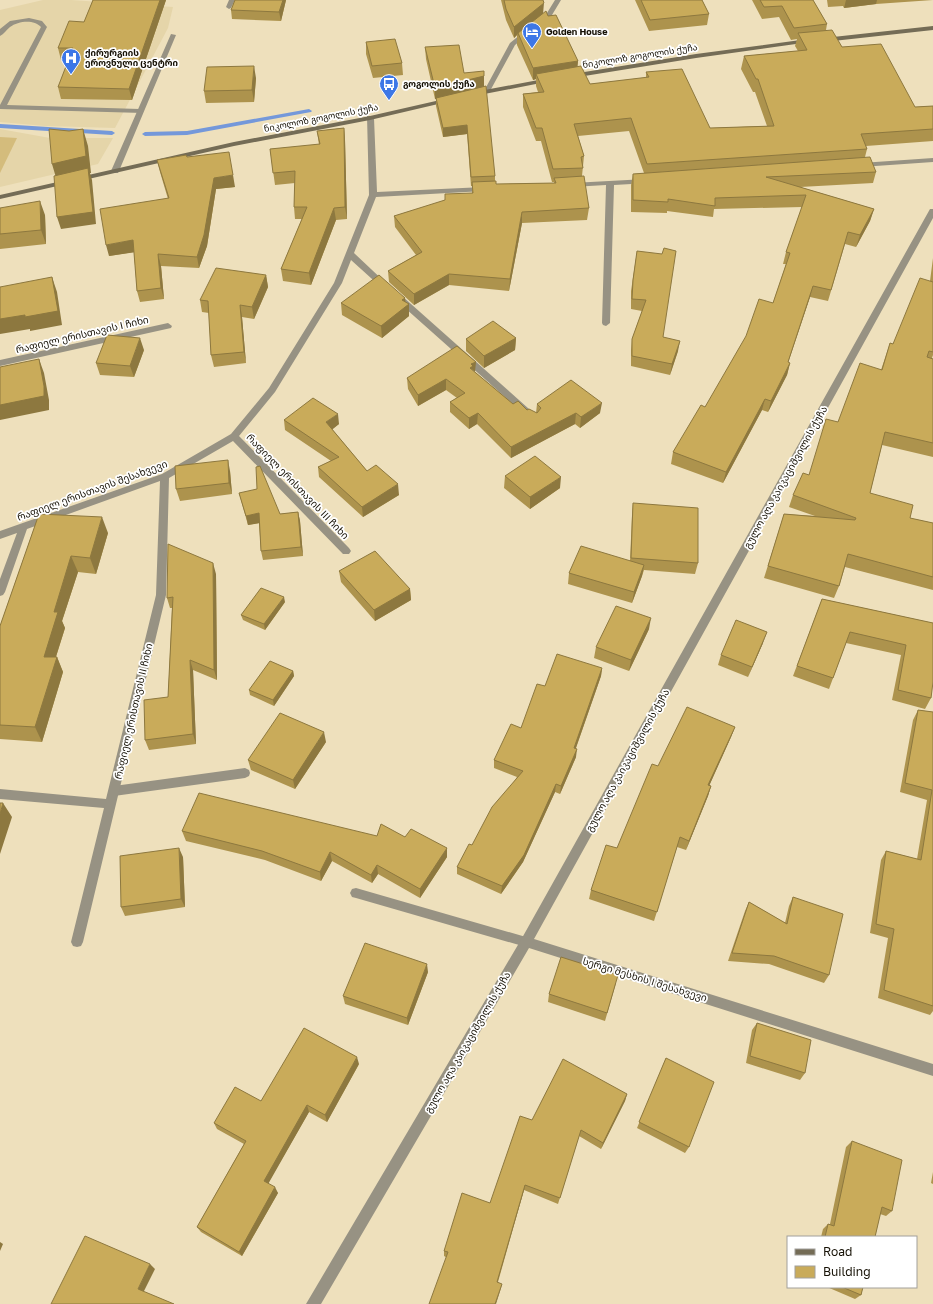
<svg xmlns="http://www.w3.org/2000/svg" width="933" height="1304" font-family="'Golos Text','Noto Sans Georgian',sans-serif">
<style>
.built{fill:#e5d5a9}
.green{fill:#d4bc7c}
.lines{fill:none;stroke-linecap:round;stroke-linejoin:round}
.stream{fill:#7498da;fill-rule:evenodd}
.lane{fill:#979283;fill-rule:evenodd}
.street{fill:#979283;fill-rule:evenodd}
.secondary{fill:#746c56;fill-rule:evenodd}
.wall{fill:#ad934d}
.shaded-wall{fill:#8d783f}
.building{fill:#c9ab5a;stroke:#8d783f}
.labels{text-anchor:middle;stroke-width:3.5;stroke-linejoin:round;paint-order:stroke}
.far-poi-label{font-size:9px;font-weight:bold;fill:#161105;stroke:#fff;text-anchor:start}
.far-street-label{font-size:9px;fill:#161105;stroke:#fff}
.street-label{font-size:10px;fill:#161105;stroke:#fff}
</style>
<rect width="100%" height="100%" fill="#eee0bc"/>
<path class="built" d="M 43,0 L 71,0 L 173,7 L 168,28 L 115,128 L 45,126 L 0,122 L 0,10 Z
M 0,129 L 50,138 L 113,138 L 98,164 L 0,187 Z"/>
<path class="green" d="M 0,137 L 17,138 L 0,173 Z"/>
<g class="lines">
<path class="stream" d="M 309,109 L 312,111 L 311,112 L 187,135 L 145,136 L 142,134 L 145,132 L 187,131 Z
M 0,124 L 112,131 L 115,133 L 112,135 L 0,128 Z"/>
<path class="lane" d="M 229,0 L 235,0 L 231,8 L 229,9 L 226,7 Z
M 29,18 L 42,21 L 47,27 L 7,105 L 140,109 L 143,109 L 143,113 L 0,109 L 0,105 L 41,27 C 34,19 18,21 10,27 C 6,30 4,34 0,36 L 0,29 L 10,21 Z
M 245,768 L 249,770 L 250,773 L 249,776 L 245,778 L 114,796 L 110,794 L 109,791 L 110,788 L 114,786 Z
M 356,888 L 526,937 L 530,938 L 532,942 L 530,946 L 526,947 L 356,898 L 352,897 L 350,893 L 352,889 Z"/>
<path class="street" d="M 555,0 L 561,0 L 552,15 L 515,45 L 490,91 L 485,92 L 484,91 L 510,43 L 547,13 Z
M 171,34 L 176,35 L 119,171 L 118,173 L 112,173 L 111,171 Z
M 367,116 L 373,116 L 374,118 L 377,192 L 484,187 L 488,189 L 484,191 L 376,197 L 354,253 L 389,286 L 385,289 L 382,288 L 351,260 L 342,283 L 275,392 L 239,436 L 349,548 L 351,551 L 349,554 L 343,554 L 233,441 L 169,478 L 166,595 L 83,942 L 81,946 L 77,947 L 73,946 L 71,942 L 104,808 L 0,799 L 0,789 L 106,799 L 156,595 L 160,481 L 27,529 L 5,592 L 3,595 L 0,596 L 0,579 L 17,533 L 0,539 L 0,531 L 162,474 L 231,434 L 269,388 L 334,283 L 369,195 Z
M 933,158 L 933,162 L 861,167 L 857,165 L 861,163 Z
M 646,179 L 649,179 L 649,183 L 614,185 L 610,323 L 606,326 L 603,325 L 602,323 L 606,185 L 572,187 L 568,185 L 572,183 Z
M 930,209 L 933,209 L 933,218 L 534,939 L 933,1064 L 933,1076 L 529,948 L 321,1304 L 306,1304 L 522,938 Z
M 399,295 L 402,296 L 529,409 L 530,411 L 529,413 L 523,413 L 396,300 L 396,296 Z
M 168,323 L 172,326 L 171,328 L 0,366 L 0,360 Z"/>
<path class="secondary" d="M 933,26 L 933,30 L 824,42 L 821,40 L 824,38 Z
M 808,39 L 811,41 L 810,42 L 696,58 L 572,78 L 569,76 L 572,74 L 696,54 Z
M 549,78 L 551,79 L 551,81 L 474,96 L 471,94 L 474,92 Z
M 449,98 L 453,100 L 451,101 L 370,120 L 234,146 L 0,199 L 0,195 L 234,142 L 370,116 Z"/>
</g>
<path class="wall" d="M 93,0 L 166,0 L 132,100 L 61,99 L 58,87 L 69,60 L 61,60 L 58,48 L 84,22 Z
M 235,0 L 286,0 L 281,21 L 232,19 L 231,10 Z
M 501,0 L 543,0 L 543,13 L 548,16 L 578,61 L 577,67 L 590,84 L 646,78 L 646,72 L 710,128 L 767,126 L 755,92 L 753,92 L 741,69 L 744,56 L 798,51 L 795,46 L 797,39 L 791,40 L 779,17 L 762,19 L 752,0 L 813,0 L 827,24 L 826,30 L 842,47 L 915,107 L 933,106 L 933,141 L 866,146 L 867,149 L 865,157 L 876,172 L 873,183 L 800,187 L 874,209 L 870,221 L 856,247 L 845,244 L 828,301 L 810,297 L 788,363 L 790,363 L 787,375 L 768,412 L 762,410 L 723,483 L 671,464 L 673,452 L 705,407 L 773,303 L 786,264 L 783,264 L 786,252 L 802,207 L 714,209 L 713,217 L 667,211 L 667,213 L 631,212 L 631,185 L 633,174 L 644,173 L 629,131 L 578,136 L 584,156 L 582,176 L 589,208 L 587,220 L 522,223 L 509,291 L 449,285 L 414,305 L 389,282 L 388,271 L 416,255 L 395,227 L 394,216 L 472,193 L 472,186 L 471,186 L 467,134 L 443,137 L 436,106 L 436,99 L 435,99 L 426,59 L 425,47 L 484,87 L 495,176 L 495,181 L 496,184 L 554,183 L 554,182 L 552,182 L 541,141 L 536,141 L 523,107 L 523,94 L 538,92 L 536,86 L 536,79 L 533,80 L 517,45 L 517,35 L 514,38 L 506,20 Z
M 635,0 L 702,0 L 709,14 L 707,25 L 649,31 Z
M 827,0 L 933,0 L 876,4 L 844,8 L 843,6 L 828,7 Z
M 366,42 L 402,63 L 403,75 L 373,78 L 366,54 Z
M 256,78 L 254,102 L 206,103 L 204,91 Z
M 344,128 L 345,140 L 347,219 L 336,220 L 311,285 L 283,281 L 281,269 L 302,219 L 295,219 L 294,207 L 295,183 L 275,185 L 270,149 L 319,145 L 317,131 Z
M 187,157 L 235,187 L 216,189 L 207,246 L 199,268 L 161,266 L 164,299 L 140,302 L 137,291 L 134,252 L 109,256 L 168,199 L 160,172 L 157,160 Z
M 0,208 L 45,215 L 46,244 L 0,249 Z
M 637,251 L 663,337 L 678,351 L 670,375 L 631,366 L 631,350 L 632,339 L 642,311 L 631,309 L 631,291 Z
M 933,258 L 933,355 L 932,358 L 933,359 L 933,457 L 882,445 L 870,493 L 910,518 L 933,523 L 933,590 L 845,567 L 839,586 L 834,598 L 764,578 L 784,514 L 815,516 L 789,507 L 793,495 L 809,475 L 838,422 L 881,370 L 890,343 L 893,344 L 930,281 Z
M 266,275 L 268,287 L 254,319 L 242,317 L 246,363 L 214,367 L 211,355 L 209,313 L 202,312 L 200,300 Z
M 405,302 L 409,304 L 409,316 L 382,338 L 342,315 L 341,303 Z
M 516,338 L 515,350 L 484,368 L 466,351 L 466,339 Z
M 144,350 L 134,377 L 100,375 L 96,363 Z
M 475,372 L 513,404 L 527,410 L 536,413 L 537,404 L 600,413 L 580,428 L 575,424 L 511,458 L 477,424 L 469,429 L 450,412 L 450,402 L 457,398 L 446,390 L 418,406 L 408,389 L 407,378 Z
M 284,420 L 339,424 L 332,429 L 367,471 L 399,495 L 363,517 L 319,477 L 318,467 L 331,461 L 285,430 Z
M 230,471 L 232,494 L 180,501 L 176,489 Z
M 505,476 L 560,488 L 530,509 L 504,488 Z
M 239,493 L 280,514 L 298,512 L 300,521 L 303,556 L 263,560 L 261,551 L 259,523 L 248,525 Z
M 633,503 L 698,563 L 695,574 L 644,570 L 642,576 L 632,603 L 568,584 L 569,573 L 630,561 L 632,515 Z
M 39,514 L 108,533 L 96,574 L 78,572 L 62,621 L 65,628 L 56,657 L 57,657 L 63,672 L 42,742 L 0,739 L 0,626 Z
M 339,571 L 410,589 L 411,600 L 375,621 L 341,582 Z
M 216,574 L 217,680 L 193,670 L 196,744 L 149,750 L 145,740 L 168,697 L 172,608 L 170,608 L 167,598 Z
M 822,599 L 933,623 L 931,698 L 925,709 L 892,700 L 901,655 L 846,643 L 829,689 L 793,676 Z
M 285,602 L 265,630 L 243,620 L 241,615 Z
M 649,629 L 629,671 L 594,658 L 596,647 Z
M 763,643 L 748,677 L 718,665 L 721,655 Z
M 602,668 L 601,676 L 576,748 L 576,757 L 560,794 L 555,792 L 523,862 L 501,894 L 457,874 L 457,867 L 472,845 L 517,777 L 494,768 L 494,760 L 521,728 L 545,686 Z
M 293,671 L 294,676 L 274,706 L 250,695 L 249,690 Z
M 918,710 L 933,712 L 933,1011 L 930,1015 L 878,998 L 888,938 L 870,933 L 881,860 L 886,851 L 917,859 L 927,800 L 900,792 L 913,720 Z
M 735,727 L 731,737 L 709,786 L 711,786 L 708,796 L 686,850 L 677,847 L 654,921 L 589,899 L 591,890 L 617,848 L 658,766 Z
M 326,742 L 295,789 L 251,770 L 248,760 Z
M 182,831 L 405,837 L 447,857 L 420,898 L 378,874 L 372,883 L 332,861 L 321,881 L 265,860 L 186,841 Z
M 183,857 L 185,907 L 125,916 L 121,907 Z
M 793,897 L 829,975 L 824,983 L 769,964 L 728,961 L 745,911 L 749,902 L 785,923 L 789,906 Z
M 428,972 L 408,1025 L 345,1004 L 343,996 Z
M 616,983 L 605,1021 L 548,1002 L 549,994 Z
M 757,1023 L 805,1073 L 800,1080 L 746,1063 L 752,1030 Z
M 666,1058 L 689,1147 L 685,1153 L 637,1128 Z
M 359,1064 L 327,1122 L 309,1112 L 268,1183 L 278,1193 L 242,1256 L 201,1232 L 197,1227 L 244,1144 L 217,1129 L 214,1123 L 261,1101 Z
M 627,1094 L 625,1101 L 601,1149 L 579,1136 L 558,1204 L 524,1190 L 498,1282 L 501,1288 L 444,1256 L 444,1251 L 490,1203 L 532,1120 Z
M 852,1141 L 892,1211 L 886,1216 L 880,1214 L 875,1237 L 821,1237 L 823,1229 L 828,1224 L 830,1224 L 846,1147 Z
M 933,1172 L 933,1184 L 931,1183 Z
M 827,1287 L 863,1287 L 861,1295 L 855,1299 Z"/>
<path class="shaded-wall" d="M 160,0 L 166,0 L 132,100 L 129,89 Z
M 283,0 L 286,0 L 281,21 L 279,12 Z
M 846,0 L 877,0 L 876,4 L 844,8 Z
M 544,3 L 543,14 L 518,33 L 517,35 L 514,38 L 514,27 Z
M 578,61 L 577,72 L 536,74 L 536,79 L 533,80 L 533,68 Z
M 254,66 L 256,78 L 254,102 L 252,90 Z
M 484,71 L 484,88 L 435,99 L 435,88 Z
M 467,125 L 467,134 L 443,137 L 443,128 Z
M 344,128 L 345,140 L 347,219 L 345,207 Z
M 83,129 L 88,146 L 91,173 L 90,173 L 92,180 L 96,224 L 61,229 L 57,217 L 57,181 L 52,164 Z
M 233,175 L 235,187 L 216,189 L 207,246 L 199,268 L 197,257 L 214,178 Z
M 40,201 L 45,215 L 46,244 L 41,230 Z
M 334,208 L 336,220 L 311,285 L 309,273 Z
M 874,209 L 870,221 L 856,247 L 860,235 Z
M 522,212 L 522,223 L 509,291 L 510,279 Z
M 133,240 L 136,252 L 109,256 L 106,245 Z
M 158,254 L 161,266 L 164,299 L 161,288 Z
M 449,274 L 449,285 L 414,305 L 414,294 Z
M 266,275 L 268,287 L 254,319 L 252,307 Z
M 52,277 L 57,292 L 62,325 L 30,331 L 30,329 L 0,334 L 0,319 Z
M 813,286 L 810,297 L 784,374 L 788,362 Z
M 405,298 L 406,306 L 409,304 L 409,316 L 382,338 L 381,326 L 402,300 Z
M 240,305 L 242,317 L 246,363 L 244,352 Z
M 140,338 L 144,350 L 134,377 L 130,366 Z
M 516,338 L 515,350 L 484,368 L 484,356 Z
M 680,341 L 678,351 L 670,375 L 672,364 Z
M 39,359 L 44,373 L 49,400 L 49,410 L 0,420 L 0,405 Z
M 476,362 L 475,372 L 470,368 L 471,364 Z
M 790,363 L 787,375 L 768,412 L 771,401 Z
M 446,379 L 446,390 L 418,406 L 418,395 Z
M 765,399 L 762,410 L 723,483 L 726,472 Z
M 602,403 L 600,413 L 580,428 L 581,417 Z
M 478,413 L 477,424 L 469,429 L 469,418 Z
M 576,413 L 575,424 L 511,458 L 511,447 Z
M 338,414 L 339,424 L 328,433 L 326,422 Z
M 228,460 L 230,471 L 232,494 L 229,483 Z
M 561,477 L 560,488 L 530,509 L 530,497 Z
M 398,484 L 399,495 L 363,517 L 362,507 Z
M 298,512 L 300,521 L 303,556 L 301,547 Z
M 259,513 L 260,523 L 248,525 L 246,516 Z
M 102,517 L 108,533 L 96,574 L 90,558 Z
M 71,556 L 78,572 L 62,621 L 65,628 L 51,672 L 44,657 L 54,612 Z
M 213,563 L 216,574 L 217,680 L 214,670 Z
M 644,565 L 642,576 L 632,603 L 634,592 Z
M 410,589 L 411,600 L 375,621 L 374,610 Z
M 284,597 L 285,602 L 265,630 L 264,624 Z
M 651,618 L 649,629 L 629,671 L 631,660 Z
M 767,632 L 763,643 L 748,677 L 752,667 Z
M 57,657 L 63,672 L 42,742 L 35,727 Z
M 190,660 L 193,670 L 196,744 L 193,734 Z
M 602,668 L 601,676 L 573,756 L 574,748 Z
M 293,671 L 294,676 L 274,706 L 273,700 Z
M 735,727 L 731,737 L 705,795 L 708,785 Z
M 324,732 L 326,742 L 295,789 L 293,780 Z
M 577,749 L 576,757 L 560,794 L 561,786 Z
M 556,784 L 555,792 L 523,862 L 501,894 L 502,886 Z
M 711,786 L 708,796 L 686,850 L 689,841 Z
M 3,803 L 12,817 L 0,854 L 0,814 Z
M 179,848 L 183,857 L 185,907 L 181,899 Z
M 447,848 L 447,857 L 420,898 L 420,889 Z
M 330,852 L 332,861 L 321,881 L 320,872 Z
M 377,865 L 378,874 L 372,883 L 371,875 Z
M 427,964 L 428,972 L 408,1025 L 407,1018 Z
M 357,1057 L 359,1064 L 327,1122 L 325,1115 Z
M 627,1094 L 625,1101 L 601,1149 L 603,1143 Z
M 307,1105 L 309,1112 L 267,1186 L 264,1181 Z
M 525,1185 L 524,1190 L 496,1286 L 497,1282 Z
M 275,1187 L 278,1193 L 242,1256 L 239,1252 Z
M 0,1242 L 3,1244 L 0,1251 Z
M 150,1264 L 155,1269 L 143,1293 L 138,1289 Z
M 502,1284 L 501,1288 L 496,1304 L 495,1304 Z"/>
<path class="building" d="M 93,0 L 160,0 L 129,89 L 58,87 L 73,48 L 58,48 L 69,21 L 84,22 Z
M 235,0 L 283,0 L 279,12 L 231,10 Z
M 504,0 L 543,0 L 544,3 L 514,27 L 506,9 Z
M 641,0 L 702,0 L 709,14 L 650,20 Z
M 760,0 L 813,0 L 827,24 L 794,28 L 782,6 L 764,7 Z
M 546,11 L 548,16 L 556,15 L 578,61 L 533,68 L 518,33 Z
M 832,30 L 842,47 L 881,44 L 915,107 L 933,106 L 933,129 L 861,134 L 867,149 L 647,164 L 631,118 L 574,124 L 584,156 L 581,157 L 583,168 L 553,169 L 542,128 L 536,128 L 523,94 L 544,92 L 536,74 L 581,66 L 590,84 L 649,77 L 646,72 L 682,69 L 710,128 L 774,126 L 758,79 L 756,79 L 744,56 L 807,50 L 798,33 Z
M 395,39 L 402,63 L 372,66 L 366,42 Z
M 459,45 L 464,73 L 484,71 L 484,76 L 435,88 L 425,47 Z
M 254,66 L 252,90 L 204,91 L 207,67 Z
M 486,86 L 495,176 L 471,177 L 467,125 L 443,128 L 436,98 Z
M 344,128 L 345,207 L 334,208 L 309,273 L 281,269 L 307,207 L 294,207 L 295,171 L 273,173 L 270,149 L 320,144 L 317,131 Z
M 49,129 L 69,131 L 83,129 L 86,156 L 52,164 Z
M 229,152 L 233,175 L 214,178 L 204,235 L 197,257 L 158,254 L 161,288 L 137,291 L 133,240 L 106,245 L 100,209 L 169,198 L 157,160 L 186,155 L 187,157 Z
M 870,157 L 876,172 L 766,177 L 874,209 L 860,235 L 848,232 L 831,290 L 813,286 L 788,362 L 790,363 L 771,401 L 765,399 L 726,472 L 673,452 L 701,405 L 705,407 L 746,336 L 759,299 L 773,303 L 790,253 L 786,252 L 806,195 L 715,198 L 715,206 L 668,199 L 668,202 L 633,200 L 633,174 Z
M 88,168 L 93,212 L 57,217 L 54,176 Z
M 584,176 L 589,208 L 522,212 L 510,279 L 449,274 L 414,294 L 388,271 L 422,252 L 394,216 L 445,200 L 445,194 L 473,193 L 472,182 L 496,181 L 496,184 L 556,183 L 554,178 Z
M 40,201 L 41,230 L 0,234 L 0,208 Z
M 664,248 L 676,251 L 663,337 L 680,341 L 672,364 L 632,356 L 632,339 L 646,300 L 632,299 L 633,280 L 637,251 L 662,254 Z
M 216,268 L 266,275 L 252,307 L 240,305 L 244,352 L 211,355 L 208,301 L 200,300 Z
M 379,275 L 405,298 L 402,300 L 409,304 L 381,326 L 341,303 Z
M 52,277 L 58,311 L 25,317 L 25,315 L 0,319 L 0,287 Z
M 920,278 L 933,282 L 933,352 L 929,351 L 927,357 L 933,359 L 933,443 L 885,432 L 870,493 L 913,505 L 910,518 L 933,523 L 933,577 L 848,554 L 839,586 L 768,566 L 784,514 L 855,520 L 856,518 L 793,495 L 803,473 L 809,475 L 826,419 L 838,422 L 860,363 L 882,370 L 890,343 L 893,344 Z
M 493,321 L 516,338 L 484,356 L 466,339 Z
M 107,335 L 140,338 L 130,366 L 96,363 Z
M 457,346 L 476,362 L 471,364 L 473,366 L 470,368 L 513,404 L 518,401 L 527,410 L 529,409 L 537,413 L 541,408 L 537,404 L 571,380 L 602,403 L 581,417 L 576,413 L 511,447 L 478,413 L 469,418 L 450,402 L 465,393 L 446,379 L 418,395 L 407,378 Z
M 39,359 L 44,386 L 44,396 L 0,405 L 0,367 Z
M 313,398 L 338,414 L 326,422 L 367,471 L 376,465 L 398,484 L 362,507 L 318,467 L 339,457 L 284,420 Z
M 535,456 L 561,477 L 530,497 L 505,476 Z
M 228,460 L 229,483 L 176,489 L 175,466 Z
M 260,466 L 280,514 L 298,512 L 301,547 L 261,551 L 259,513 L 246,516 L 239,493 L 257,489 L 256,467 Z
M 633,503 L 698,508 L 698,563 L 631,558 Z
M 39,514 L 102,517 L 90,558 L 71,556 L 54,612 L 58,612 L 44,657 L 57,657 L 35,727 L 0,725 L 0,626 Z
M 168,544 L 213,563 L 214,670 L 190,660 L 193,734 L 145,740 L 144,700 L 168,697 L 173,597 L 167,598 Z
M 581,546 L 644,565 L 634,592 L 569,573 Z
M 375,551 L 410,589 L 374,610 L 339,571 Z
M 261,588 L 284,597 L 264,624 L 241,615 Z
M 822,599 L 933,623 L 933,682 L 931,698 L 898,690 L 906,645 L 850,632 L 833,678 L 797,666 Z
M 616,606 L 651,618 L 631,660 L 596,647 Z
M 736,620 L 767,632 L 752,667 L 721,655 Z
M 557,654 L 602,668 L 574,748 L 577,749 L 561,786 L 556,784 L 524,855 L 502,886 L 457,867 L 469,844 L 472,845 L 492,807 L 523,771 L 494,760 L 511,724 L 521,728 L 537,684 L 545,686 Z
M 270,661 L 293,671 L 273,700 L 249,690 Z
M 687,707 L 735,727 L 708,785 L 711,786 L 689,841 L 680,837 L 657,912 L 591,890 L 606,845 L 617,848 L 652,764 L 658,766 Z
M 918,710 L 933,712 L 933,1006 L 884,990 L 894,929 L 876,924 L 886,851 L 921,860 L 932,790 L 905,783 Z
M 280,713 L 324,732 L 293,780 L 248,760 Z
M 199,793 L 377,836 L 381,824 L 405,837 L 411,829 L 447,848 L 420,889 L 377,865 L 371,875 L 330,852 L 320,872 L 262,851 L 182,831 Z
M 0,803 L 3,803 L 0,814 Z
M 179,848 L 181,899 L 121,907 L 120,856 Z
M 793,897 L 843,914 L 829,975 L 774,956 L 732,953 L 749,902 L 787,924 Z
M 365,943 L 427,964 L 407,1018 L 343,996 Z
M 561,957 L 618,975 L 607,1013 L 549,994 Z
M 757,1023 L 811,1040 L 805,1073 L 750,1056 Z
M 304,1028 L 357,1057 L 325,1115 L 307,1105 L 264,1181 L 275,1187 L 239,1252 L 197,1227 L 246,1141 L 214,1123 L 235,1087 L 261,1101 Z
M 666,1058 L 714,1082 L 689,1147 L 639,1122 Z
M 563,1059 L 627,1094 L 603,1143 L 581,1130 L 560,1198 L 525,1185 L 497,1282 L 502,1284 L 495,1304 L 429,1304 L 448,1252 L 444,1251 L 462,1193 L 490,1203 L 520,1116 L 532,1120 Z
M 852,1141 L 902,1160 L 892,1211 L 882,1207 L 875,1237 L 825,1237 L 828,1224 L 834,1226 Z
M 85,1236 L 150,1264 L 138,1289 L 174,1304 L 51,1304 Z
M 842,1287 L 863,1287 L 861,1295 Z"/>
<defs>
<symbol id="hotel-pin" viewBox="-11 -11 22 30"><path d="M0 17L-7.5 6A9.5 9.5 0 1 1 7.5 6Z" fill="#3d77e6" stroke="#fff"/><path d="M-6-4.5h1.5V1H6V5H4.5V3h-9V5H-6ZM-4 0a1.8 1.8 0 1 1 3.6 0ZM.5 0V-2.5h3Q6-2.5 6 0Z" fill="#fff"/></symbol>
<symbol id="hospital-pin" viewBox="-11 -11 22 30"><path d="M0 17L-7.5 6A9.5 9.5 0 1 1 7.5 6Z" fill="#3d77e6" stroke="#fff"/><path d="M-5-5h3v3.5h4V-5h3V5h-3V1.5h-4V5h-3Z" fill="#fff"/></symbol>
<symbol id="bus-pin" viewBox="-11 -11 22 30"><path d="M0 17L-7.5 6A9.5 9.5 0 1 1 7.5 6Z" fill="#3d77e6" stroke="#fff"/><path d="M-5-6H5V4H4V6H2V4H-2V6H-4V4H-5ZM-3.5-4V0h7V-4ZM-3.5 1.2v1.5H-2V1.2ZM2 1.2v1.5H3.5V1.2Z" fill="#fff"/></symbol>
</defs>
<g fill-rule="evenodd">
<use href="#hotel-pin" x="521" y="21" width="22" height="30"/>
<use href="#hospital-pin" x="60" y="47" width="22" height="30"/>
<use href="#bus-pin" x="378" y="73" width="22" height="30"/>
</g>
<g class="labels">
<g class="far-poi-label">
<text x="546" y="35">Golden House</text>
<text x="85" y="56">ქირურგიის<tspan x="85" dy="10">ეროვნული ცენტრი</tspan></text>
<text x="403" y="87">გოგოლის ქუჩა</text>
</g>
<g class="far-street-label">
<text transform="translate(640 56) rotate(-9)" y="3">ნიკოლოზ გოგოლის ქუჩა</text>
<text transform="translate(321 118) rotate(-11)" y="3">ნიკოლოზ გოგოლის ქუჩა</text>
</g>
<g class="street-label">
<text transform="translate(82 334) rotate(-13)" y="4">რაფიელ ერისთავის I ჩიხი</text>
<text transform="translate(785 477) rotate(-61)" y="4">გულო აღა კაიკაციშვილის ქუჩა</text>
<text transform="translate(298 486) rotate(46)" y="4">რაფიელ ერისთავის III ჩიხი</text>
<text transform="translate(92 490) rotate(-20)" y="4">რაფიელ ერისთავის შესახვევი</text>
<text transform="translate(133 711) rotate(-77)" y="4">რაფიელ ერისთავის II ჩიხი</text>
<text transform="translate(627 760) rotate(-61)" y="4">გულო აღა კაიკაციშვილის ქუჩა</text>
<text transform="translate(645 979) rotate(17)" y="4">სერგი მესხის I შესახვევი</text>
<text transform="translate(467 1042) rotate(-60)" y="4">გულო აღა კაიკაციშვილის ქუჩა</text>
</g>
</g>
<rect x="787" y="1236" width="130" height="52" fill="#ffffff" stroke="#a2a09b"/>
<rect x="795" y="1249" width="20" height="6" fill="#746c56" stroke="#a2a09b"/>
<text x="823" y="1256" font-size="12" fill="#161105">Road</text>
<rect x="795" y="1266" width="20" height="12" fill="#c9ab5a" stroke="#a2a09b"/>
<text x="823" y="1276" font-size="12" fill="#161105">Building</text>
</svg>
